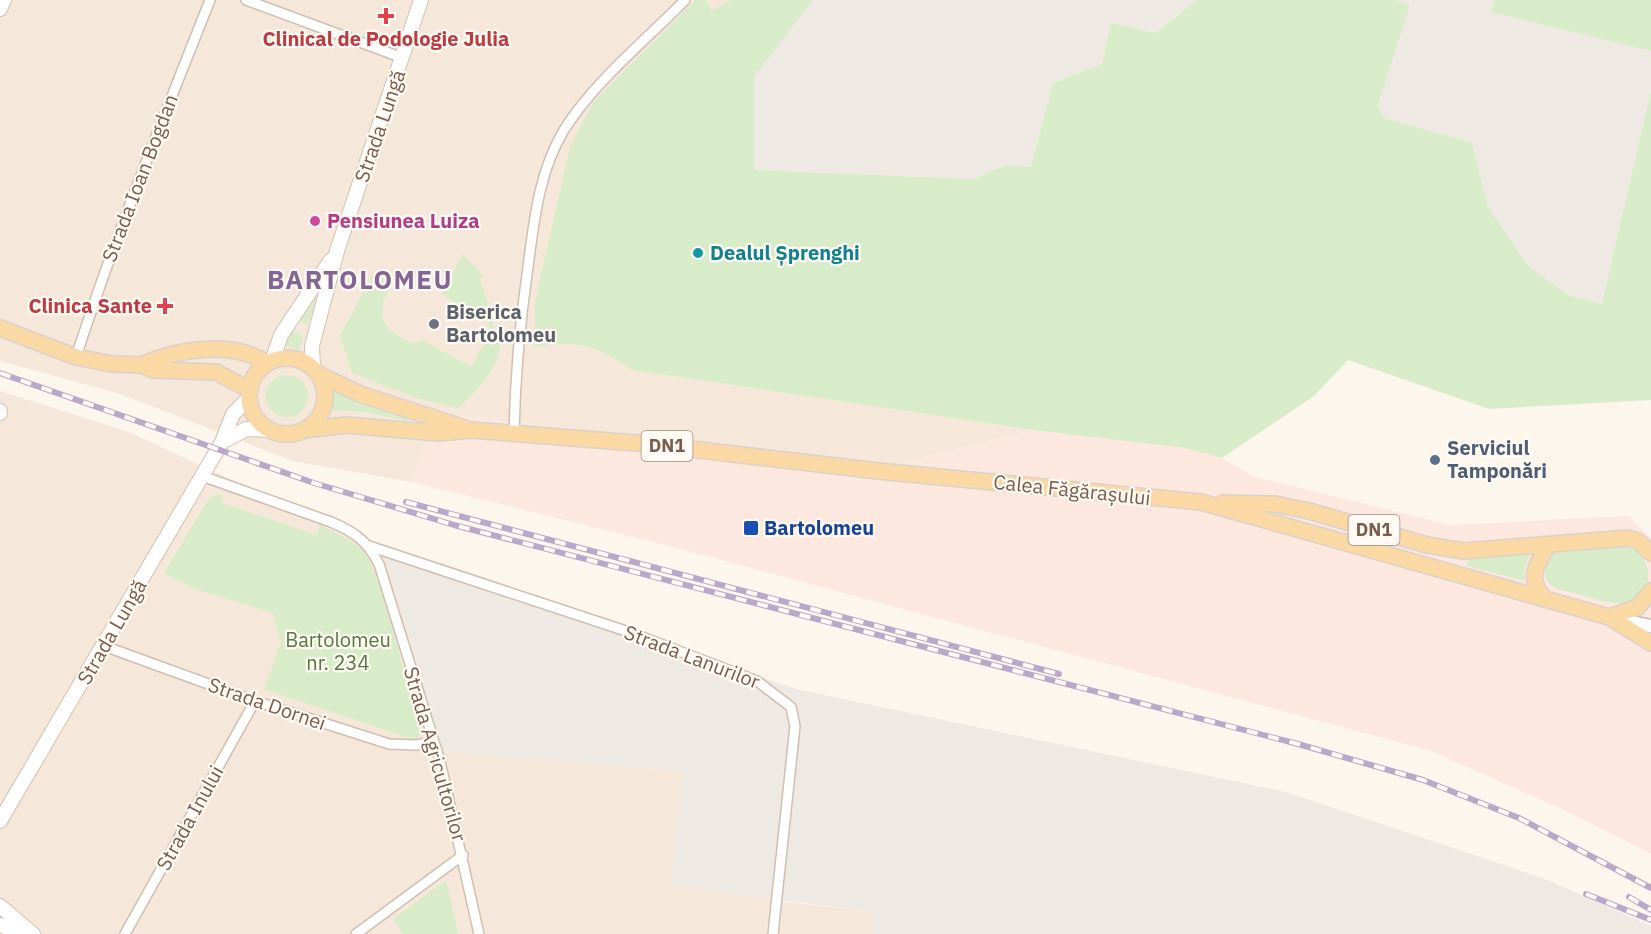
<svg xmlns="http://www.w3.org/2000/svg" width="1651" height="934" font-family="'IBM Plex Sans',sans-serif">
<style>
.residential{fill:#f5e8da}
.commercial{fill:#fde8e0}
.industrial{fill:#efe9e4}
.green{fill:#d8ecc9}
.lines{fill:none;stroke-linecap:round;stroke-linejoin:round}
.minor-casing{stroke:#d1beb0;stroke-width:12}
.tertiary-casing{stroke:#d1beb0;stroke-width:15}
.secondary-casing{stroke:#d6c0b0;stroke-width:16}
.primary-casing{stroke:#dad1cd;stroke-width:18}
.minor{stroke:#fff;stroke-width:9}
.tertiary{stroke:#fff;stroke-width:12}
.secondary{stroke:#fff;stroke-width:14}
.primary{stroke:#fbd9a5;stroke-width:15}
.rail-casing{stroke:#b9a8c9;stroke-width:6}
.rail{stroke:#fffaf3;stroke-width:4;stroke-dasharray:11;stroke-linecap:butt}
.health-dot{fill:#e0444e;stroke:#fffaf3;stroke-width:2}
.hotel-dot{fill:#d1479c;stroke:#fffaf3;stroke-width:2}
.culture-dot{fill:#0f9aa8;stroke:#fffaf3;stroke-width:2}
.worship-dot{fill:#6b7280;stroke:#fffaf3;stroke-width:2}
.service-dot{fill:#5c6f8a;stroke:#fffaf3;stroke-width:2}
.transit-dot{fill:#1a4fb4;stroke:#fffaf3;stroke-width:2}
.labels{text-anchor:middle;stroke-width:4.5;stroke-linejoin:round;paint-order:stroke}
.shield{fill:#fffaf3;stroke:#a28b7f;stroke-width:1.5}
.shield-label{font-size:18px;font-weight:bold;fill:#7a5c4d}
.health-label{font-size:20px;font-weight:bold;fill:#be3a42;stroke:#fffaf3}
.street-label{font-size:20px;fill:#7a5c4d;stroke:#fffaf3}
.hotel-label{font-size:20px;font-weight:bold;fill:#b23c85;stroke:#fffaf3;text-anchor:start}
.culture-label{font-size:20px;font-weight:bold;fill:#0d838f;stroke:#fffaf3;text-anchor:start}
.worship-label{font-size:20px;font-weight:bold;fill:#5b616d;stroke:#fffaf3;text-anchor:start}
.service-label{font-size:20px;font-weight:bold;fill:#4e5e75;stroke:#fffaf3;text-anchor:start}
.transit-label{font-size:20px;font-weight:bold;fill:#164399;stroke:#fffaf3;text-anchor:start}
.park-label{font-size:20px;fill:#537a41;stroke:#fffaf3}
.district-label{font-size:26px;font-weight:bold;letter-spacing:1.5px;fill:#846695;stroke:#fffaf3}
</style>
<rect width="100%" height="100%" fill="#fdf6ec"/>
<path class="residential" d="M 0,0 L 695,0 L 593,102 L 535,346 L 571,342 L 601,350 L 632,370 L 1033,430 L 893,465 L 439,414 L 411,482 L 293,461 L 120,394 L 0,361 Z
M 706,0 L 732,0 L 711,11 Z
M 0,391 L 129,432 L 383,550 L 444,751 L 683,771 L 779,901 L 874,912 L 874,934 L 0,934 Z"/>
<path class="commercial" d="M 438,414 L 893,465 L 1033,430 L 1185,448 L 1222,458 L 1253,476 L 1450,525 L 1628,516 L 1651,538 L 1651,854 L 1557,807 L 1431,751 L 654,542 L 411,482 Z"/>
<path class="industrial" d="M 813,0 L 1197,0 L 1156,33 L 1111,23 L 1102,64 L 1053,83 L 1031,167 L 1006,165 L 975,179 L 754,170 L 754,77 Z
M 1394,0 L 1495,0 L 1492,12 L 1651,51 L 1651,91 L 1603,304 L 1568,296 L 1527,265 L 1488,207 L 1472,143 L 1384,118 L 1378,105 L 1410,5 Z
M 383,550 L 796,689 L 1286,792 L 1548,880 L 1651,926 L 1651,934 L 874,934 L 874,912 L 671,886 L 683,771 L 443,752 Z"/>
<path class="green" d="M 695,0 L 706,0 L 711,10 L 732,0 L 813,0 L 754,77 L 754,170 L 975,179 L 1006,165 L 1031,167 L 1053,83 L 1102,64 L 1111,23 L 1156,33 L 1197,0 L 1394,0 L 1410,5 L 1378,105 L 1384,118 L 1472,143 L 1488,207 L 1527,265 L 1568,295 L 1602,304 L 1651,91 L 1651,400 L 1489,409 L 1348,360 L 1314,396 L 1222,458 L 1185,448 L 1033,430 L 632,370 C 593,345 582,340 535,347 L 535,302 L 570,147 L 593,102 Z
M 1495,0 L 1651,0 L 1651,51 L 1491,12 Z
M 463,254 L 484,276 L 479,279 L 488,302 L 495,335 L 502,334 C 498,371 483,383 459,408 L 416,398 L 352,373 L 340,335 L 373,275 L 392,285 L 383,301 L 382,317 L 389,330 L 411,343 L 424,341 L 471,367 L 490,333 L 489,324 L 442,294 Z
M 317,289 L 320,292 L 307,325 L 298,320 Z
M 292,331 L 303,336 L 299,350 L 284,344 Z
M266 396a21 21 0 1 1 42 0a21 21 0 1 1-42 0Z
M 332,390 L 408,418 L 407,421 L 366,412 L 332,410 Z
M 218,494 L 222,495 L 222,503 L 317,535 L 320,525 C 335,533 352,539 363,551 C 381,569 411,702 420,734 L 415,740 L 264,689 L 281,642 L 273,613 L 195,589 L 164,573 L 209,498 Z
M 1627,545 C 1640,553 1649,561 1648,577 C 1647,616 1604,602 1581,595 C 1573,593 1562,591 1554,587 C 1540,579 1542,561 1554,553 Z
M 1530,553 L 1524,571 L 1525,581 L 1467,566 L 1468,559 Z
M 446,880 L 458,934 L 403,934 L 393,919 Z"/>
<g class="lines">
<defs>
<path id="minor" d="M 246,0 L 403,58
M 76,357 C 115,236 163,119 210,0
M 514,435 C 515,379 520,322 528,267 C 534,221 539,171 564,130 C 593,83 646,40 685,0
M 202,476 L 331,522 C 355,532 367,541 379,564 L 440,761 L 479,934
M 369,546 L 632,633 L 757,681 L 791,707 L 795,726 L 773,934
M 104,646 L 255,701 L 389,744 L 416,745 L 434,742
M 125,934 L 255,701
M 356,934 L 463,855"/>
<path id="tertiary" d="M 1616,619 L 1651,626"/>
<path id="secondary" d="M 0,9 L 4,0
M 272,361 L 281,335 L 331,260
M 313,368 L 312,346 L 337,251 L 421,0
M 0,411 L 0,413
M 222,442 L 246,429 L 271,430
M 0,821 L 222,442 L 233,414 L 249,398
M 0,906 L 33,934
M 0,925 L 22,934"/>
<path id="primary" d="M 0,328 L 76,357 L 112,364 L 141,365 L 153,370 L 216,372 L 250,390
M249 396a38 38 0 1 1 76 0a38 38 0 1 1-76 0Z
M 141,365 C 177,349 233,340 267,363
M 318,374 L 360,394 L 465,428
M 304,430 L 346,425 L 439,433 L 472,430 L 648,444 L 878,471 L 1201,502 L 1609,617 L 1651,643
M 1222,503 L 1275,504 L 1309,511 L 1427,545 L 1464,551 L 1628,538 L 1638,541 L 1651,553
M 1544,598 C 1527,579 1535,566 1548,546
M 1609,617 L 1638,607 L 1651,591"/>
</defs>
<use href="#minor" class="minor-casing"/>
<use href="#tertiary" class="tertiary-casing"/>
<use href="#secondary" class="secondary-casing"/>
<use href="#primary" class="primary-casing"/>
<use href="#minor" class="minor"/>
<use href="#tertiary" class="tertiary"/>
<use href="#secondary" class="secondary"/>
<use href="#primary" class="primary"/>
<defs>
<path id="rail" d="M 0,373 L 314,483 L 454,525 L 1298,744 L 1423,780 L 1519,818 L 1651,888
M 406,502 L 1059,674
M 1586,894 L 1651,920
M 1629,897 L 1651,910"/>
</defs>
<use href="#rail" class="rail-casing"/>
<use href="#rail" class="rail"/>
</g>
<g class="health-dot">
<path d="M383 7h6v6h6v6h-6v6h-6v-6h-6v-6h6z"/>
<path d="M162 297h6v6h6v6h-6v6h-6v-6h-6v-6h6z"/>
</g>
<circle class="hotel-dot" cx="315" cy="221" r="6"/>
<circle class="culture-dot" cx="698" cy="253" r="6"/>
<circle class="worship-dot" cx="434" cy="324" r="6"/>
<circle class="service-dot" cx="1435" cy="460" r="6"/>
<rect class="transit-dot" x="743" y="520" width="16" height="16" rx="3"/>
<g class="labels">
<g class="shield">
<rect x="641.5" y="431" width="51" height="30" rx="4.5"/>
<rect x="1348.5" y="515" width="51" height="30" rx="4.5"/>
</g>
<g class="shield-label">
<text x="667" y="452">DN1</text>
<text x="1374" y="536">DN1</text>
</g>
<g class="health-label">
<text x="386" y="46">Clinical de Podologie Julia</text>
<text x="152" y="313" text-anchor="end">Clinica Sante</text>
</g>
<g class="street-label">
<text transform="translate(380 126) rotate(-71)" y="7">Strada Lungă</text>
<text transform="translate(140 178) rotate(-69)" y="7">Strada Ioan Bogdan</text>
<text transform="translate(1072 490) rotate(6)" y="7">Calea Făgărașului</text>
<text transform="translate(112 632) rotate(-60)" y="7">Strada Lungă</text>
<text transform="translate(692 657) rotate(21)" y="7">Strada Lanurilor</text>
<text transform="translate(267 704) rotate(19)" y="7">Strada Dornei</text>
<text transform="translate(435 754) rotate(74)" y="7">Strada Agricultorilor</text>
<text transform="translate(190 818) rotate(-61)" y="7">Strada Inului</text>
</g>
<g class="hotel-label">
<text x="327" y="228">Pensiunea Luiza</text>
</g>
<g class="culture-label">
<text x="710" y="260">Dealul Șprenghi</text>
</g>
<g class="worship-label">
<text x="446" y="319">Biserica<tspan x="446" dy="23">Bartolomeu</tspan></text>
</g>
<g class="service-label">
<text x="1447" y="455">Serviciul<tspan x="1447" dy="23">Tamponări</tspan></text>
</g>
<g class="transit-label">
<text x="764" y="535">Bartolomeu</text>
</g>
<g class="park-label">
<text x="338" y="647">Bartolomeu<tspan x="338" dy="23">nr. 234</tspan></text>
</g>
<g class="district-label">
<text x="360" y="289">BARTOLOMEU</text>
</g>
</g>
</svg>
